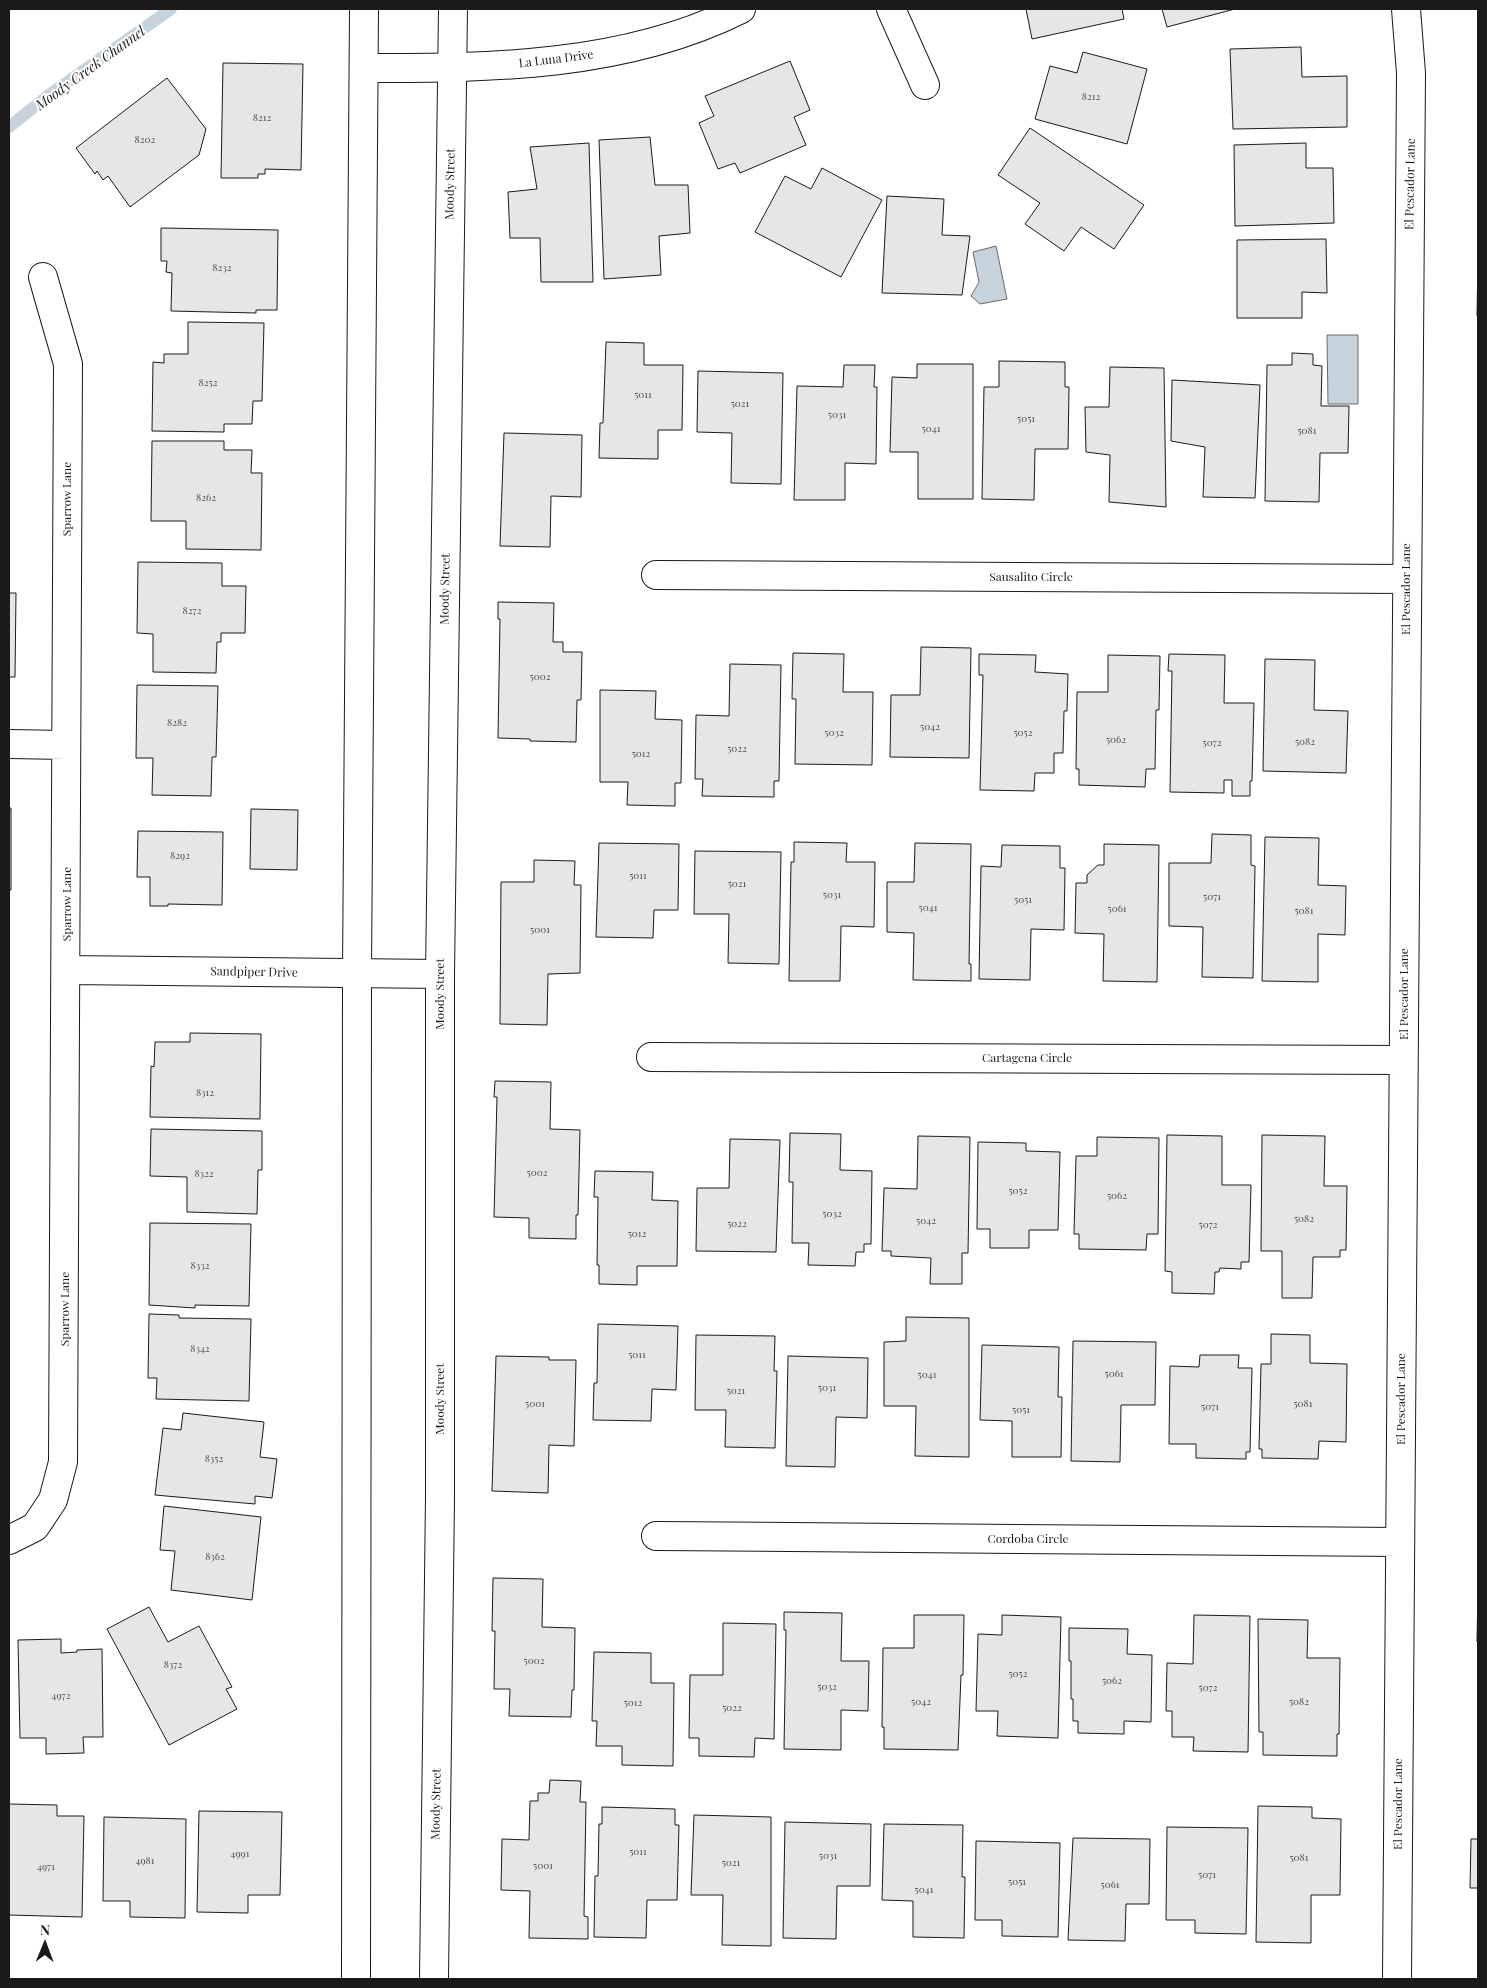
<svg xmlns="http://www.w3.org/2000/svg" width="1487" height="1988" font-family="'Playfair Display',serif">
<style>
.water{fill:#c6d2dc;stroke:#6a6a6a}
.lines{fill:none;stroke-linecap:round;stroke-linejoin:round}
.stream{stroke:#c6d2dc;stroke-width:12}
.building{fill:#e6e6e6;stroke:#1a1a1a}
.minor-casing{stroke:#1a1a1a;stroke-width:30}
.major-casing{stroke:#1a1a1a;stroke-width:30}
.minor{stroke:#fff;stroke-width:28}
.major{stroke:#fff;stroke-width:28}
.labels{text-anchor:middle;stroke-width:4;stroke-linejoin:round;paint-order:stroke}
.number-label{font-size:10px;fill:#4d4d4d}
.street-label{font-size:12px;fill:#1a1a1a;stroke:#fff}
.water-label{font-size:14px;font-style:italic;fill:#1a1a1a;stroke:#fff}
</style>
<rect width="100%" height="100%" fill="#fff"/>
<path class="water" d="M 996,246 L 1007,299 L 980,304 L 971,296 L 979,282 L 973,252 Z
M 1327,335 L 1358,335 L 1358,404 L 1328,404 Z"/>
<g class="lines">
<path class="stream" d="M 9,127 L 49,95 L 171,9"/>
</g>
<path class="building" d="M 1026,9 L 1122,9 L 1124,19 L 1032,39 Z
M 1162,9 L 1235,9 L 1167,27 Z
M 1301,47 L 1302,77 L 1347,76 L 1347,127 L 1233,129 L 1230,49 Z
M 1083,52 L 1147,69 L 1127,144 L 1035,119 L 1050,66 L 1077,73 Z
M 790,61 L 810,110 L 794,117 L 806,145 L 740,173 L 735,163 L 718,169 L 699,123 L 714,116 L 705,96 Z
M 223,63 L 303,64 L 301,170 L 265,169 L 265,174 L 258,174 L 258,178 L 221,178 Z
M 167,78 L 206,129 L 199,155 L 130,207 L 108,176 L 103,180 L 97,171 L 95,174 L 76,148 Z
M 1030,128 L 1144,205 L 1114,249 L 1081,227 L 1064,251 L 1025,224 L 1040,203 L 998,175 Z
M 650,137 L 655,185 L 688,185 L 690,233 L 659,236 L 661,275 L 604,279 L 599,140 Z
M 589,143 L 593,282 L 541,282 L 540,238 L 510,238 L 508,192 L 537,189 L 530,147 Z
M 1306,143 L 1306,168 L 1333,168 L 1334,223 L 1235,226 L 1234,145 Z
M 822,168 L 882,200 L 841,277 L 755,232 L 785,176 L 811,189 Z
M 887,196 L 944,199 L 942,235 L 970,236 L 962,295 L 882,293 Z
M 161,228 L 278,230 L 277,310 L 256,310 L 256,313 L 171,311 L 172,273 L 166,272 L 167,261 L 161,261 Z
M 1326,239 L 1327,293 L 1302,292 L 1302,318 L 1237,318 L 1237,240 Z
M 1478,260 L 1478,316 L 1477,316 Z
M 188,322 L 264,323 L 262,401 L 253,401 L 252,424 L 224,424 L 224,432 L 152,431 L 153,362 L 164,363 L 164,354 L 188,354 Z
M 606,342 L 644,343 L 644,365 L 683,365 L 682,430 L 658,430 L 658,459 L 599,458 L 600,423 L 603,423 Z
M 1292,353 L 1313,354 L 1313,365 L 1322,366 L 1321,406 L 1349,406 L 1348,453 L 1320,453 L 1319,502 L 1265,501 L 1267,365 L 1292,365 Z
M 999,361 L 1065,362 L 1065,387 L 1069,387 L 1068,449 L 1035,449 L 1034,500 L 982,499 L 984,387 L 999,387 Z
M 917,364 L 973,364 L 973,499 L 918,499 L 918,452 L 890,452 L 892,377 L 917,378 Z
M 844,365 L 875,365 L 874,387 L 877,387 L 876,464 L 845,463 L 845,500 L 794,500 L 797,386 L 843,387 Z
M 1110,367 L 1164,368 L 1166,507 L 1109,502 L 1110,455 L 1086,452 L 1085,407 L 1109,407 Z
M 698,371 L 783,373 L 781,484 L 731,483 L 732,433 L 697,432 Z
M 1172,380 L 1260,385 L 1255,498 L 1203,497 L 1205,447 L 1171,441 Z
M 504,433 L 582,435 L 581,497 L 551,496 L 550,547 L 500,546 Z
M 152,441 L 224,441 L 224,450 L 252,450 L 251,473 L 262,473 L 261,550 L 186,549 L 186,521 L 151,521 Z
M 138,562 L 222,563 L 222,586 L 246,586 L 245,633 L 221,633 L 221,642 L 217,642 L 216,673 L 153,672 L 153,634 L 137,633 Z
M 9,593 L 16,593 L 15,677 L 9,677 Z
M 498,602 L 554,603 L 553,642 L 563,642 L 563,652 L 582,652 L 581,700 L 577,700 L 576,742 L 530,741 L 530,739 L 498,738 L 500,619 L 498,619 Z
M 921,647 L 971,648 L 969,758 L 890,757 L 891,695 L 920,695 Z
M 793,653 L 844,654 L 843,692 L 873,692 L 872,765 L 795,764 L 796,699 L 792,699 Z
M 979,654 L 1036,655 L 1035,672 L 1068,674 L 1067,711 L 1064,711 L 1063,753 L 1054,753 L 1054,773 L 1035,773 L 1034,791 L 980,790 L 983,675 L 979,675 Z
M 1169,654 L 1225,655 L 1224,703 L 1254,703 L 1252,781 L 1250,781 L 1250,796 L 1232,796 L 1232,780 L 1224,780 L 1224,793 L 1170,792 L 1172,671 L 1168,671 Z
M 1108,655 L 1160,656 L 1159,710 L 1156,710 L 1155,769 L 1146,769 L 1145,787 L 1079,785 L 1079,769 L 1076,769 L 1077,692 L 1108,692 Z
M 1265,659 L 1315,660 L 1314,710 L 1348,711 L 1346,773 L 1263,771 Z
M 730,664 L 781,665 L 779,781 L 774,781 L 774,797 L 702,796 L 703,779 L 695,779 L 696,715 L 729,716 Z
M 137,685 L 218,686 L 216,757 L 212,757 L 211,796 L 152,795 L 153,758 L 136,758 Z
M 600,690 L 656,691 L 655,719 L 682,720 L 681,783 L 675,783 L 675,806 L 627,805 L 628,782 L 600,782 Z
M 9,808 L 11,808 L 11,890 L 9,890 Z
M 251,809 L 298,810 L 297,870 L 250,869 Z
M 138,831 L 223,832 L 222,905 L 168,904 L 168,906 L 150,906 L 150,877 L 137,877 Z
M 1212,834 L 1251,835 L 1251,865 L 1255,866 L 1253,978 L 1202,977 L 1203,927 L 1169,926 L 1169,863 L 1211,863 Z
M 1265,837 L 1319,838 L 1318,885 L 1346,886 L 1345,935 L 1318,934 L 1318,982 L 1262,981 Z
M 794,842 L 847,843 L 846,862 L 875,862 L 874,927 L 841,926 L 840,981 L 789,981 L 791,862 L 794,862 Z
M 599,843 L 679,844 L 678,910 L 654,910 L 653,938 L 596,937 Z
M 915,843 L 971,844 L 969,964 L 971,964 L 971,981 L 913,980 L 914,933 L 887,932 L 887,882 L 914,882 Z
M 1104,844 L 1159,845 L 1157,982 L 1103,981 L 1104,934 L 1075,933 L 1076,883 L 1087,883 L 1087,875 L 1098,865 L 1104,865 Z
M 1002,845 L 1060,846 L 1060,868 L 1065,868 L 1064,930 L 1031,929 L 1030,980 L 979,979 L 981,866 L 1001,867 Z
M 695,851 L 781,852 L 779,964 L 728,963 L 729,914 L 694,914 Z
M 534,860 L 575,861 L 574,885 L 581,885 L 580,973 L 548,974 L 547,1025 L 500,1024 L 501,882 L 534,882 Z
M 190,1033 L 261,1034 L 260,1119 L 150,1117 L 151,1066 L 154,1067 L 155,1042 L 190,1042 Z
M 495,1081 L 551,1082 L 550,1129 L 580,1130 L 578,1215 L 576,1215 L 576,1239 L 529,1238 L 529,1218 L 494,1217 L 497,1097 L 494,1097 Z
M 151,1129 L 262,1131 L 262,1170 L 258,1170 L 257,1214 L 187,1212 L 187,1177 L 150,1176 Z
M 790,1133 L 841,1134 L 840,1170 L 872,1171 L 871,1244 L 864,1244 L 864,1252 L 856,1252 L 855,1266 L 808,1265 L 809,1243 L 792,1243 L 793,1182 L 789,1182 Z
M 1167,1135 L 1222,1136 L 1222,1185 L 1251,1185 L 1249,1262 L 1241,1262 L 1241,1269 L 1220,1268 L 1219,1272 L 1215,1272 L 1214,1294 L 1172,1293 L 1172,1272 L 1165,1271 Z
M 1262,1135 L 1325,1136 L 1324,1186 L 1347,1186 L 1346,1250 L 1340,1250 L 1340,1257 L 1313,1257 L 1312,1298 L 1282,1298 L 1282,1251 L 1261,1251 Z
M 918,1136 L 970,1137 L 968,1253 L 962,1253 L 962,1284 L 930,1284 L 931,1258 L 891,1256 L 891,1251 L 882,1251 L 884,1188 L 917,1189 Z
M 1097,1137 L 1159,1138 L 1158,1234 L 1147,1234 L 1146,1250 L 1079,1249 L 1079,1234 L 1074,1234 L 1076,1156 L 1097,1156 Z
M 730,1139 L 780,1140 L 776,1252 L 696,1251 L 697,1188 L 729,1188 Z
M 978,1142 L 1026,1143 L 1026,1151 L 1060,1152 L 1058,1230 L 1029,1230 L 1029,1248 L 990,1248 L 990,1229 L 977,1229 Z
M 595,1171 L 653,1172 L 652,1200 L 678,1201 L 677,1266 L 637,1266 L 637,1285 L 599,1284 L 599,1265 L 597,1265 L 598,1197 L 594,1197 Z
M 150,1223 L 251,1224 L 249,1306 L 195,1305 L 195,1308 L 149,1305 Z
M 149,1314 L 179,1315 L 179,1318 L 251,1319 L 249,1401 L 156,1399 L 157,1378 L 148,1378 Z
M 906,1317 L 969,1318 L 969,1457 L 915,1456 L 916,1406 L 884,1406 L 884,1342 L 906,1341 Z
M 598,1324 L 678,1326 L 676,1390 L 652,1389 L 651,1421 L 593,1420 L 594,1383 L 597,1383 Z
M 1271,1334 L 1310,1335 L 1310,1363 L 1347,1364 L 1346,1442 L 1319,1441 L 1318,1459 L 1262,1458 L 1262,1449 L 1259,1449 L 1261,1364 L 1271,1364 Z
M 696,1335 L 775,1336 L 774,1371 L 777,1371 L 775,1448 L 725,1447 L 726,1410 L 695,1410 Z
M 1073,1341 L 1156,1342 L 1155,1405 L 1121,1405 L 1120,1462 L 1071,1461 Z
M 982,1345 L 1059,1347 L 1058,1397 L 1062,1397 L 1061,1457 L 1012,1457 L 1012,1421 L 980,1420 Z
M 1200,1355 L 1239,1355 L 1238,1368 L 1252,1368 L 1250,1452 L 1246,1452 L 1246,1459 L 1196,1458 L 1196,1444 L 1169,1444 L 1170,1366 L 1199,1367 Z
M 496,1356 L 549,1357 L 549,1360 L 576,1360 L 574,1446 L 549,1445 L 548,1493 L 492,1491 Z
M 788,1356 L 868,1358 L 867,1418 L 836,1417 L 835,1467 L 786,1466 Z
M 183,1413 L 264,1422 L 260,1457 L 277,1459 L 272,1498 L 255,1496 L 255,1504 L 155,1495 L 163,1428 L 181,1430 Z
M 164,1506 L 261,1517 L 252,1600 L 171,1590 L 175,1551 L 160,1550 Z
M 493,1578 L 543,1579 L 542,1627 L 575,1628 L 574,1690 L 572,1690 L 571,1717 L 509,1716 L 510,1689 L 494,1689 L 495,1631 L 492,1631 Z
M 1478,1590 L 1478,1642 L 1477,1642 Z
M 149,1607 L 168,1642 L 199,1626 L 232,1687 L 226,1689 L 237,1709 L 169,1745 L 107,1629 Z
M 784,1612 L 842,1613 L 841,1661 L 869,1661 L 868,1711 L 841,1710 L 841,1750 L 784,1749 L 786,1630 L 784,1630 Z
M 914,1615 L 964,1615 L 963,1675 L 961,1675 L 958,1750 L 884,1749 L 884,1727 L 882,1727 L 883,1648 L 914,1648 Z
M 1002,1615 L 1061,1617 L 1058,1738 L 997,1736 L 998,1711 L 976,1711 L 978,1634 L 1002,1635 Z
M 1194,1615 L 1250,1616 L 1248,1752 L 1193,1751 L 1194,1737 L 1172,1737 L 1172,1711 L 1166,1711 L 1167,1663 L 1193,1664 Z
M 1258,1619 L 1308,1620 L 1307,1658 L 1340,1658 L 1339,1734 L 1337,1734 L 1337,1756 L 1263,1755 L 1263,1732 L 1259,1732 Z
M 723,1623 L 776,1624 L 774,1739 L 755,1738 L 754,1757 L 699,1756 L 699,1738 L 689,1738 L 690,1675 L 723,1675 Z
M 1069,1628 L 1128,1629 L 1127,1654 L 1152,1655 L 1151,1722 L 1124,1721 L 1124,1734 L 1078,1733 L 1078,1721 L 1073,1721 L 1073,1699 L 1071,1699 L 1071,1661 L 1069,1661 Z
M 61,1639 L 61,1653 L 77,1652 L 77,1650 L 102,1649 L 103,1737 L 83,1737 L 84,1753 L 46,1754 L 46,1738 L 20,1738 L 18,1640 Z
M 594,1652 L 651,1653 L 651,1683 L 674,1683 L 673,1766 L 622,1765 L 622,1746 L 596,1746 L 597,1721 L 592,1721 Z
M 550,1780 L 581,1781 L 580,1802 L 586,1802 L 584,1916 L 588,1917 L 588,1939 L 529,1938 L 530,1891 L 501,1890 L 502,1839 L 529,1840 L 530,1801 L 538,1801 L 538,1793 L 549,1793 Z
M 9,1804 L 57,1805 L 57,1816 L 84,1816 L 82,1917 L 9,1915 Z
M 1258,1806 L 1312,1807 L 1312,1818 L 1341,1819 L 1340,1895 L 1311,1895 L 1311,1943 L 1256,1942 Z
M 602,1807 L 675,1809 L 675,1825 L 679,1825 L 677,1900 L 647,1900 L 646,1938 L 594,1937 L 595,1876 L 598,1876 L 599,1824 L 602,1824 Z
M 199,1811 L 282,1812 L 280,1895 L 248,1895 L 248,1913 L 197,1912 Z
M 694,1815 L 771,1817 L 771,1946 L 722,1945 L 723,1895 L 691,1895 Z
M 104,1817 L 186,1819 L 185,1918 L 130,1917 L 130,1901 L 103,1901 Z
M 785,1822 L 871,1824 L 870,1886 L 837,1886 L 836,1939 L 783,1938 Z
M 884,1824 L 963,1825 L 962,1877 L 965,1877 L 964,1938 L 913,1937 L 913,1901 L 882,1900 Z
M 1167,1827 L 1248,1828 L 1246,1934 L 1195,1933 L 1195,1920 L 1166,1920 Z
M 1073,1838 L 1150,1839 L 1149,1904 L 1126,1904 L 1125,1941 L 1068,1940 Z
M 1471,1839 L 1478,1839 L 1478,1888 L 1470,1888 Z
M 976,1841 L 1060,1843 L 1058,1937 L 1002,1936 L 1002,1920 L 975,1920 Z"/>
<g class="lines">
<defs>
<path id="minor" d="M 891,9 L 925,85
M 364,68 C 492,68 625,67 741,9
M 656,575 L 1406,579
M 9,744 L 66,745
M 67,970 L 440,974
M 651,1057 L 1403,1060
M 656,1536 L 1400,1542
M 9,1540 L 35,1527 L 53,1500 L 63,1462 L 68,364 L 43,277
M 1397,1979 L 1411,73 L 1406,9"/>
<path id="major" d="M 356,1979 L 357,973 L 364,9
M 434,1979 L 440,1497 L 440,974 L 453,9"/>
</defs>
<use href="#minor" class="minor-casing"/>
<use href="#major" class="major-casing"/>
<use href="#minor" class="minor"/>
<use href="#major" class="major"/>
</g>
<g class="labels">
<g class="number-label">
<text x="1091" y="100">8212</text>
<text x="262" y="121">8212</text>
<text x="145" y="143">8202</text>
<text x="222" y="271">8232</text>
<text x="208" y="386">8252</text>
<text x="643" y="398">5011</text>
<text x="740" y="407">5021</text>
<text x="837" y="418">5031</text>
<text x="1026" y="422">5051</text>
<text x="931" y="432">5041</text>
<text x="1307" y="434">5081</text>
<text x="206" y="501">8262</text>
<text x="192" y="614">8272</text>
<text x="540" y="680">5002</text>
<text x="177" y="726">8282</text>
<text x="930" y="730">5042</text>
<text x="834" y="736">5032</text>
<text x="1023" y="736">5052</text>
<text x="1116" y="743">5062</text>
<text x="1305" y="745">5082</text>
<text x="1212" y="746">5072</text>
<text x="737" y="752">5022</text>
<text x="641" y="757">5012</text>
<text x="180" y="859">8292</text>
<text x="638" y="879">5011</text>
<text x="737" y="887">5021</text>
<text x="832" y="898">5031</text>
<text x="1212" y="900">5071</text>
<text x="1023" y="903">5051</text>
<text x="928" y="911">5041</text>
<text x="1117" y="912">5061</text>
<text x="1304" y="914">5081</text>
<text x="540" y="933">5001</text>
<text x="205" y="1096">8312</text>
<text x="537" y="1176">5002</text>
<text x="204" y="1177">8322</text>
<text x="1018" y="1194">5052</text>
<text x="1117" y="1199">5062</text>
<text x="832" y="1217">5032</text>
<text x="1304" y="1222">5082</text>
<text x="926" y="1224">5042</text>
<text x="737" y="1227">5022</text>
<text x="1208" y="1228">5072</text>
<text x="637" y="1237">5012</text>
<text x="200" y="1269">8332</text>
<text x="200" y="1352">8342</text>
<text x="637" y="1358">5011</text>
<text x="1114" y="1377">5061</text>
<text x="927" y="1378">5041</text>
<text x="827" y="1391">5031</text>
<text x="736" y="1394">5021</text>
<text x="535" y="1407">5001</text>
<text x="1303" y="1407">5081</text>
<text x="1210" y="1410">5071</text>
<text x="1021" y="1413">5051</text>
<text x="214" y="1462">8352</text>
<text x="215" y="1560">8362</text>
<text x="534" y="1664">5002</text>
<text x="173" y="1668">8372</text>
<text x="1018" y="1677">5052</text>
<text x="1112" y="1684">5062</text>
<text x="827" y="1690">5032</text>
<text x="1208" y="1691">5072</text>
<text x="61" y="1699">4972</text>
<text x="921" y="1705">5042</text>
<text x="1299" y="1705">5082</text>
<text x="633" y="1706">5012</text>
<text x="732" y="1711">5022</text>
<text x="638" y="1855">5011</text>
<text x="240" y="1857">4991</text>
<text x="828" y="1859">5031</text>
<text x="1299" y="1861">5081</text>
<text x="145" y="1864">4981</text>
<text x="731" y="1866">5021</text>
<text x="543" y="1869">5001</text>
<text x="46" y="1870">4971</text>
<text x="1207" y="1878">5071</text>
<text x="1017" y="1885">5051</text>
<text x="1110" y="1888">5061</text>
<text x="924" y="1893">5041</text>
</g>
<g class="street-label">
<text transform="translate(556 59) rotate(-7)" y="4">La Luna Drive</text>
<text transform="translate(450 184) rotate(-89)" y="4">Moody Street</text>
<text transform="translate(1410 184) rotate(-89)" y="4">El Pescador Lane</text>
<text transform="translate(67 499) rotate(-90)" y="4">Sparrow Lane</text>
<text x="1031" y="581">Sausalito Circle</text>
<text transform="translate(445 589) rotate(-89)" y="4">Moody Street</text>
<text transform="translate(1406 589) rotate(-90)" y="4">El Pescador Lane</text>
<text transform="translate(67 904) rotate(-90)" y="4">Sparrow Lane</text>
<text transform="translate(254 972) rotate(1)" y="4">Sandpiper Drive</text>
<text transform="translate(440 994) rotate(-90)" y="4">Moody Street</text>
<text transform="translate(1404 994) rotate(-90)" y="4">El Pescador Lane</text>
<text x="1027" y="1062">Cartagena Circle</text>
<text transform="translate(65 1309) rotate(-90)" y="4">Sparrow Lane</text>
<text transform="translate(440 1399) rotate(-90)" y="4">Moody Street</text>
<text transform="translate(1401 1399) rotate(-90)" y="4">El Pescador Lane</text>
<text x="1028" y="1543">Cordoba Circle</text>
<text transform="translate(436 1804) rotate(-89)" y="4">Moody Street</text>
<text transform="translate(1398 1804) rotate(-90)" y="4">El Pescador Lane</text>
</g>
<g class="water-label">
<text transform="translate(90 68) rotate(-36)" y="5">Moody Creek Channel</text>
</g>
</g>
<rect width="1487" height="1988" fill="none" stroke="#1a1a1a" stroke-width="20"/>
<g transform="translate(45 1943) rotate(1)" stroke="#ffffff" stroke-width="4" paint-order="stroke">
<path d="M0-4L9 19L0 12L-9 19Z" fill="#1a1a1a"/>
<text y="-8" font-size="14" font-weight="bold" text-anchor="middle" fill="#1a1a1a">N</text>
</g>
</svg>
